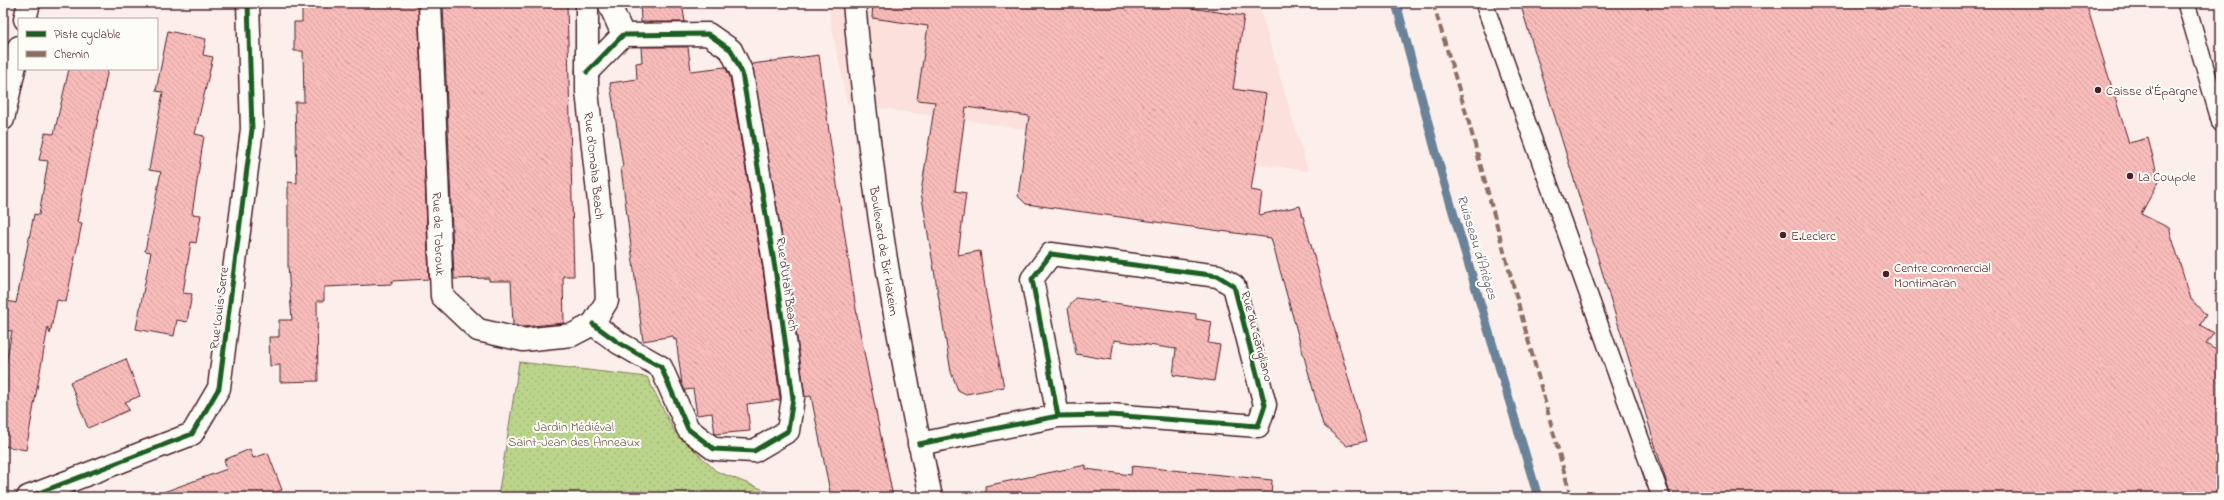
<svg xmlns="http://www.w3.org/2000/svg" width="2224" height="500" font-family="'Indie Flower',sans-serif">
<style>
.built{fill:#fbe0dc}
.park{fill:url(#park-dots);stroke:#827a5b}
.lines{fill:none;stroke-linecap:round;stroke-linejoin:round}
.stream{stroke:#6b8399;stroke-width:9}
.building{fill:url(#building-back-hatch);stroke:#4a1f2b}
.service-casing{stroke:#4a1f2b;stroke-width:20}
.minor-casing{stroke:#4a1f2b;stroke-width:25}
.service{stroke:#fdfcf7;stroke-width:17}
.minor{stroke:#fdfcf7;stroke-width:22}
.quiet{stroke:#8d6e63;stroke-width:4;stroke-dasharray:8 4;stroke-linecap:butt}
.cycleway-casing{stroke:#fdfcf7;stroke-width:8}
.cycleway{stroke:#1b5e20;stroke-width:5}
.poi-dot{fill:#4a1f2b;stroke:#fdfcf7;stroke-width:1.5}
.labels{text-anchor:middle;stroke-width:4;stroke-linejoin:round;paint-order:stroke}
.poi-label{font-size:13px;fill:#4a1f2b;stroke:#fdfcf7;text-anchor:start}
.street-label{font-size:13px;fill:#4a1f2b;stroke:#fdfcf7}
.park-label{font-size:13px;fill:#6c5548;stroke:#fdfcf7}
.water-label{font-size:14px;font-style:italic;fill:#5d596b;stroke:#fdfcf7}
</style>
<defs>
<pattern id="park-dots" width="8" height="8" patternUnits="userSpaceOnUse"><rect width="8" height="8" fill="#bbd48b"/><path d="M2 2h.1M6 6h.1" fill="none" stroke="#a2b678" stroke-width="1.8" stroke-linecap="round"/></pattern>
<pattern id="building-back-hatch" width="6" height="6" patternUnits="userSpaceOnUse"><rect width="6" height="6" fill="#f8bcba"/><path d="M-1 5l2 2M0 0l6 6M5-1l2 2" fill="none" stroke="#d6a1a0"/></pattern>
</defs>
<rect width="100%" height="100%" fill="#fcefeb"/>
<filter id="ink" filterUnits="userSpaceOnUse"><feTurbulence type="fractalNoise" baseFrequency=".025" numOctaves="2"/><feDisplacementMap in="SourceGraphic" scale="8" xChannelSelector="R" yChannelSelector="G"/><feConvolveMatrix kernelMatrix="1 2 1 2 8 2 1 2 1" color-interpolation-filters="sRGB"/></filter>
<g filter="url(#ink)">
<path class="built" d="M 827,3 L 1258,3 L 1308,171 L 847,103 Z"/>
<path class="park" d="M 519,362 L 647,377 L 674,431 L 716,471 L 782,497 L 498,497 Z"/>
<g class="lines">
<path class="stream" d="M 1396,3 L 1442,175 L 1538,497"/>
</g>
<path class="building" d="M 356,3 L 418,3 L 429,279 L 392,281 L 392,284 L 324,287 L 324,301 L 317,301 L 318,381 L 280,382 L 280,365 L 270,366 L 269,337 L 279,337 L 279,320 L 292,320 L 288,266 L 288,182 L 297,183 L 295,102 L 304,102 L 303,51 L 294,51 L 294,22 L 302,22 L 302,6 L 356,5 Z
M 443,3 L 567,3 L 574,276 L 563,276 L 564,323 L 521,327 L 513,325 L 511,281 L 489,281 L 489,278 L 454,279 Z
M 640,3 L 682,3 L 685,22 L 641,22 Z
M 873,3 L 1159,3 L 1244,16 L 1233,89 L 1266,94 L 1251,190 L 1262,192 L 1259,215 L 1300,206 L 1366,441 L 1347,446 L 1323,425 L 1271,238 L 1026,204 L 1018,196 L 1029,116 L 966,107 L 955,191 L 966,193 L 958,255 L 980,251 L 986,294 L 1004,387 L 966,394 L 958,390 L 951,372 L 921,192 L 935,102 L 917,100 L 928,26 L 872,18 Z
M 1520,3 L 2086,3 L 2129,143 L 2148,138 L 2159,181 L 2141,214 L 2169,228 L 2191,299 L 2206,315 L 2200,325 L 2214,333 L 2206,344 L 2221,353 L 2221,497 L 1671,497 Z
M 168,31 L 206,39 L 203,55 L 213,57 L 195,134 L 204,136 L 192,214 L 201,215 L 196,243 L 191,242 L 183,293 L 192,294 L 187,322 L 177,320 L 174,336 L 136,329 L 151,252 L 145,251 L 161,172 L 149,170 L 163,92 L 156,91 Z
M 641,47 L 688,47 L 691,71 L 725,67 L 730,77 L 763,270 L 780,398 L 780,400 L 747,404 L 750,431 L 715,434 L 712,413 L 697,415 L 693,389 L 685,390 L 682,384 L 676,339 L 674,340 L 673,336 L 643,341 L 621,168 L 623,167 L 610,83 L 637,79 L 636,63 L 642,62 Z
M 819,55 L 830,139 L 858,322 L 893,497 L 831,497 L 811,396 L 805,397 L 787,266 L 752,64 Z
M 69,69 L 108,69 L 77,222 L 82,223 L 66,302 L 57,300 L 50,334 L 48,327 L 26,450 L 3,446 L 3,378 L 12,331 L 3,330 L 3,322 L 7,301 L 16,303 L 34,214 L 39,215 L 48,161 L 39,160 L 42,147 L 45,133 L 54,134 Z
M 1076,298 L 1196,314 L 1196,319 L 1212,322 L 1208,343 L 1220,345 L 1214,381 L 1173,375 L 1176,349 L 1114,340 L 1111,360 L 1076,354 L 1068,308 Z
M 126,359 L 140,396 L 125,402 L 129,410 L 88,428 L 70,382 Z
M 250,449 L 253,458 L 268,453 L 282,490 L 263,497 L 158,497 L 158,494 L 227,469 L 224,460 Z
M 1086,465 L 1086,469 L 1131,475 L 1132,466 L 1272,480 L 1271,497 L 986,497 L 985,486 Z"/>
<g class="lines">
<defs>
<path id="service" d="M 1484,3 L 1661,497
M 2186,3 L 2221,123"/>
<g id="minor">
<path id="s1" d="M 430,3 L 442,296 L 478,330 L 523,340 L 572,335 L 593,324"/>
<path id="s2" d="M 587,3 L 587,91 L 605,258 L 607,301 L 593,324"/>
<path d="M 609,3 L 623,35"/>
<path id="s3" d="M 854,3 C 869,169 895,334 931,497"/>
<path d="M 25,19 L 29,3"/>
<path d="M 587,72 L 623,35 L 708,34 L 731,50 L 742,73 L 775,268 L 793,398 L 788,431 L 754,451 L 714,449 L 688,429 L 661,367 L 619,343 L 593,324"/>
<path d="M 3,119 L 19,47"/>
<path d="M 919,444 L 1058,416 L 1032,279 L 1051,254 L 1218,276 L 1234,286 L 1265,405 L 1258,426 L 1110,415 L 1058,416"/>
<path d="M 28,497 L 192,434 L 219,388 L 252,129 L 248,3"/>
</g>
</defs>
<use href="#service" class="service-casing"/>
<use href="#minor" class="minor-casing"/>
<use href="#service" class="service"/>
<use href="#minor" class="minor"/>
<path class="quiet" d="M 1433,3 L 1469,123 L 1571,497"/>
<defs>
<path id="cycleway" d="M 587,72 L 623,35 L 708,34 L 731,50 L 742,73 L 775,268 L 793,398 L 788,431 L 754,451 L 714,449 L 688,429 L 661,367 L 619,343 L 593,324
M 919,444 L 1058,416 L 1032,279 L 1051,254 L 1218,276 L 1234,286 L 1265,405 L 1258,426 L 1110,415 L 1058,416
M 28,497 L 192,434 L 219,388 L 252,129 L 248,3"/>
</defs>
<use href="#cycleway" class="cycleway-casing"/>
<use href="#cycleway" class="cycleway"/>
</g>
</g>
<g class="poi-dot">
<circle cx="2098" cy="90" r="4"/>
<circle cx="2130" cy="176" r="4"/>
<circle cx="1783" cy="235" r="4"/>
<circle cx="1886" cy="274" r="4"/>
</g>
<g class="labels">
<g class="poi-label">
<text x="2106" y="95">Caisse d'Épargne</text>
<text x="2138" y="181">La Coupole</text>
<text x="1791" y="240">E.Leclerc</text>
<text x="1894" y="272">Centre commercial<tspan x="1894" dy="15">Montimaran</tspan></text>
</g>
<g class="street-label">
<text dy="5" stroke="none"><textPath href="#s2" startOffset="163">Rue d'Omaha Beach</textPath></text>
<text dy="5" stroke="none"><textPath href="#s1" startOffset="231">Rue de Tobrouk</textPath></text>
<text dy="5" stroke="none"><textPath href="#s3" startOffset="250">Boulevard de Bir Hakeim</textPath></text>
<text transform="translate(788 284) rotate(82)" y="5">Rue d'Utah Beach</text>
<text transform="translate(218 308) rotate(-83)" y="5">Rue Louis Serre</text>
<text transform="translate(1258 336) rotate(75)" y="5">Rue du Garigliano</text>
</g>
<g class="park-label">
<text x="574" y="431">Jardin Médiéval<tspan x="574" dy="15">Saint-Jean des Anneaux</tspan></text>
</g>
<g class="water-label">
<text transform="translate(1478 247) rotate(73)" y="5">Ruisseau d'Arièges</text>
</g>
</g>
<rect width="2224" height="500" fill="none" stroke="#fdfcf7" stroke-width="16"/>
<rect x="8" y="8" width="2208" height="484" fill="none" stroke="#4a1f2b" stroke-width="1.5" filter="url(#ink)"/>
<rect x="18" y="18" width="140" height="52" fill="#fdfcf7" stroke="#b5a4a5"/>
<rect x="26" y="31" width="20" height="6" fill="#1b5e20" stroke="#b5a4a5"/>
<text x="54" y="38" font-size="12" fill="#4a1f2b">Piste cyclable</text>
<rect x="26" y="51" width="20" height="6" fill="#8d6e63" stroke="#b5a4a5"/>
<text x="54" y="58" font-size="12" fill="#4a1f2b">Chemin</text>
</svg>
